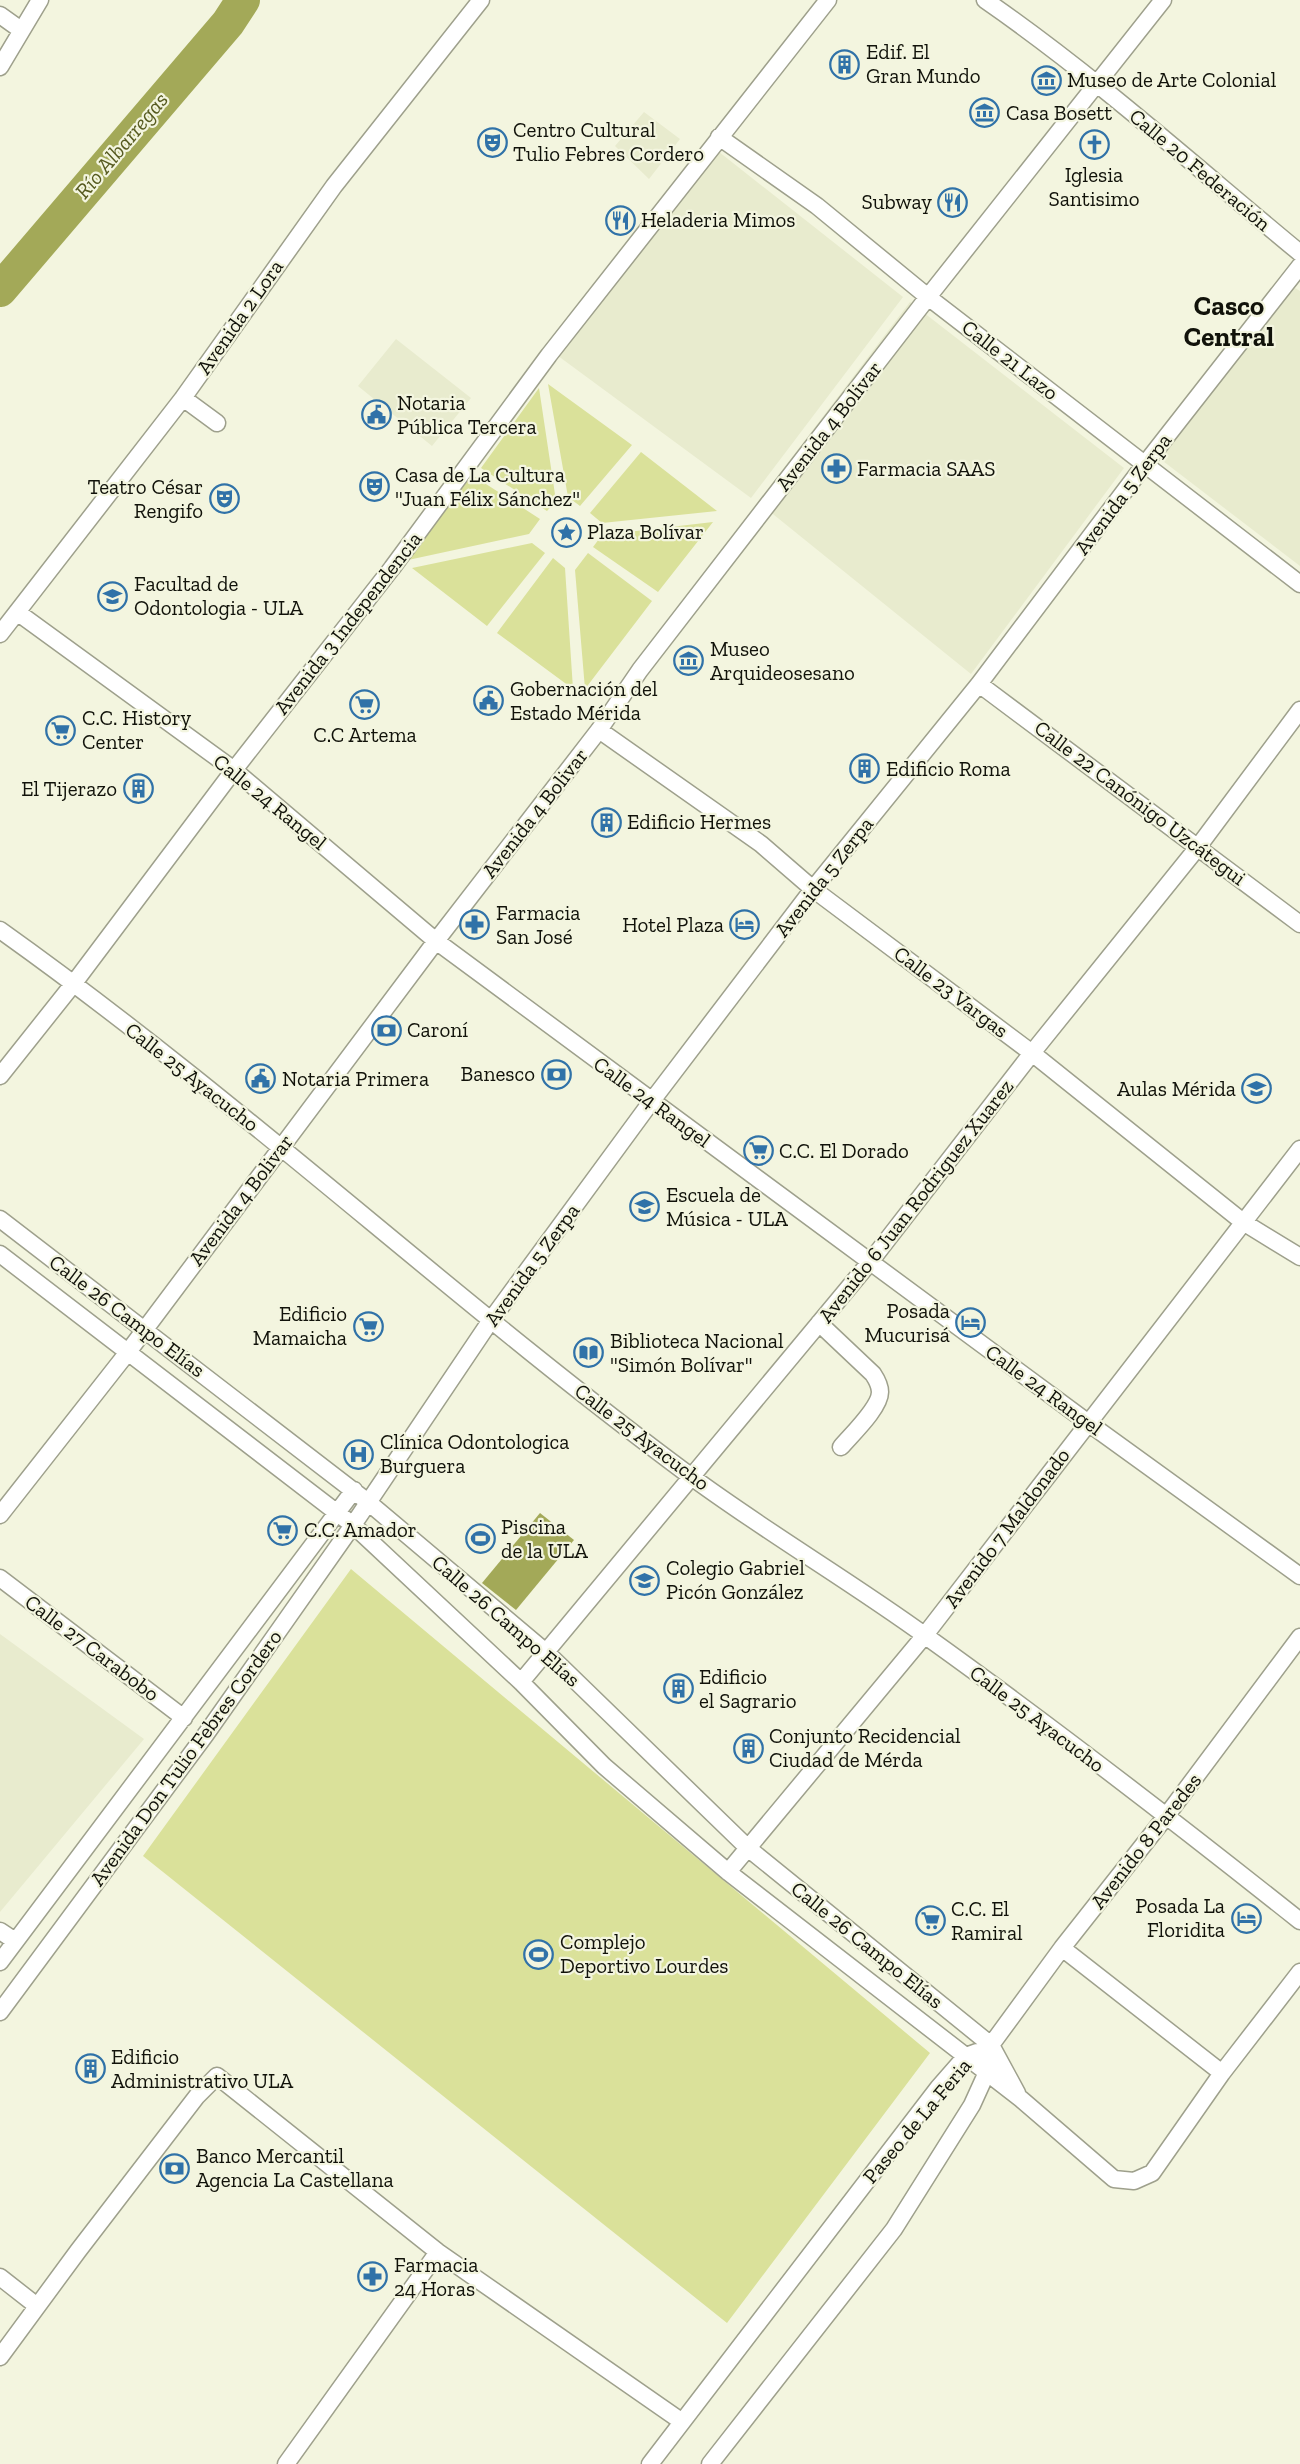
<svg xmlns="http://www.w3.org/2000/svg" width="1300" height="2464" font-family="'Zilla Slab',serif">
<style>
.built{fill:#e8ebce}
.green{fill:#dae19a}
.water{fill:#a3a958}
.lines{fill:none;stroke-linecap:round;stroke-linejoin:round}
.river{stroke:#a3a958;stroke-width:34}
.street-casing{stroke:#9ea08c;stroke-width:19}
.street{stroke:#fff;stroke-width:16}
.labels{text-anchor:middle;stroke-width:4.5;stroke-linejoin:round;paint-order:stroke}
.poi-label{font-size:21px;fill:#11120a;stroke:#f3f5df;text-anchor:start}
.street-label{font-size:21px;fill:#11120a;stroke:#f3f5df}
.water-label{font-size:22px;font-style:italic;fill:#575b20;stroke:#f3f5df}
.district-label{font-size:27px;font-weight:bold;fill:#11120a;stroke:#f3f5df}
</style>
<rect width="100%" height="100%" fill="#f3f5df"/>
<path class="built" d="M 644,112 L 680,139 L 649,179 L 615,146 Z
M 709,144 L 903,297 L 751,498 L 550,350 Z
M 1295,288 L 1300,291 L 1300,566 L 1159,458 Z
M 910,302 L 1124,468 L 971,674 L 758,502 Z
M 396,339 L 471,398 L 432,446 L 358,386 Z
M 0,1634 L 144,1739 L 0,1912 Z"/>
<path class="green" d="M 548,384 L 632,445 L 580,506 L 568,497 Z
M 539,388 L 556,501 L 547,511 L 481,468 Z
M 641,452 L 717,511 L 602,523 L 590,513 Z
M 472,475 L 540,519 L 529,534 L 408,560 Z
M 713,522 L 658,592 L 593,547 L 602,535 Z
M 532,543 L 545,553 L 487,626 L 412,568 Z
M 588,553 L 652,601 L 585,689 L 575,570 Z
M 553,558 L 565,568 L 573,689 L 497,633 Z
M 351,1569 L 930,2053 L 727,2323 L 143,1856 Z"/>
<path class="water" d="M 540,1513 L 574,1540 L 516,1610 L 482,1583 Z"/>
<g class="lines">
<path class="river" d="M 0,290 L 228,23 L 243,0"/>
<defs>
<path id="street" d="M 985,0 C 1095,76 1197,168 1300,253
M 0,15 L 21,30
M 0,67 L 40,0
M 719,137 L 817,206 L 928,297 L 1300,584
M 183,398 L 217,423
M 17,612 L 234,770 L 436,941 L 1087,1422 L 1300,1576
M 0,634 L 183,398 L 334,186 L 481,0
M 979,684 L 1300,924
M 599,730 L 761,844 L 813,889 L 1032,1053 L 1243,1222 L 1300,1257
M 0,930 C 239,1100 454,1301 689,1475 C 766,1532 850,1581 927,1637 C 1054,1728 1178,1824 1300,1921
M 0,1076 L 74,983 L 234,770 L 392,568 L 549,355 L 828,0
M 0,1219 L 368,1502 L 547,1653 L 749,1849 L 991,2045 L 1017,2093
M 0,1254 L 353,1525 L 521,1682 L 604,1766 L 728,1872 L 1021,2099 L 1114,2179 L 1134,2181 L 1152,2173 L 1222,2073 L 1300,1972
M 819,1323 L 873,1374 C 877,1380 880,1385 880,1392 C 880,1408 851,1435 841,1447
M 0,1515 L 128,1352 L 436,941 L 599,730 L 640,670 L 928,297 L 1163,0
M 0,1578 L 184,1718
M 521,1682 L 870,1262 L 1032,1053 L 1198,847 L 1300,710
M 728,1872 L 925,1635 L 1300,1149
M 0,1931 L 15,1941
M 1062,1948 L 1222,2073
M 0,1962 L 354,1490
M 0,2012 L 206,1734 L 353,1525 L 491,1320 L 651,1102 L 813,889 L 979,684 L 1145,464 L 1300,266
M 0,2277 L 37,2306
M 0,2357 L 78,2251 L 197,2096 L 217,2076 L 438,2252 L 681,2421
M 286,2464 L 438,2252
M 650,2464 L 938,2088 L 966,2056 L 977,2052
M 710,2464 L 894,2229 L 972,2105 L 987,2072 L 991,2045 L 1062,1948 L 1167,1815 L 1300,1637"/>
</defs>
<use href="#street" class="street-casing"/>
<use href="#street" class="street"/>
</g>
<defs>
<symbol id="building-ring" viewBox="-11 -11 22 22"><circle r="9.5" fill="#f3f5df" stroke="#3072a8" stroke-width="1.5"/><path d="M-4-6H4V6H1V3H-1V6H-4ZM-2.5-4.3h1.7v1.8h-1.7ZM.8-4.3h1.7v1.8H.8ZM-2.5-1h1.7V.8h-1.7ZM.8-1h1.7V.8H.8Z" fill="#3072a8"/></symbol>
<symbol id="museum-ring" viewBox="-11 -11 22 22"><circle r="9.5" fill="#f3f5df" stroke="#3072a8" stroke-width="1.5"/><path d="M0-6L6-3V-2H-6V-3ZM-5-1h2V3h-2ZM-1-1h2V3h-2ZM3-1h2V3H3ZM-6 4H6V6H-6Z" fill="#3072a8"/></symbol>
<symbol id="theatre-ring" viewBox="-11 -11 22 22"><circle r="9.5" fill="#f3f5df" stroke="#3072a8" stroke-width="1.5"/><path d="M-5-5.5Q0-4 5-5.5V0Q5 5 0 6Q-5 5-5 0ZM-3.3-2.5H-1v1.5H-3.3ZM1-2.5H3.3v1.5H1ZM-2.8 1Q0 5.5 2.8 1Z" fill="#3072a8"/></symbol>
<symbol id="church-ring" viewBox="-11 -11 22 22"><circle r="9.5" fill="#f3f5df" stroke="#3072a8" stroke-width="1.5"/><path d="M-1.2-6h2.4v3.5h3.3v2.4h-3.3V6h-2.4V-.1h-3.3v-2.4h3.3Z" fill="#3072a8"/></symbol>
<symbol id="restaurant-ring" viewBox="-11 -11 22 22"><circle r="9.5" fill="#f3f5df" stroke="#3072a8" stroke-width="1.5"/><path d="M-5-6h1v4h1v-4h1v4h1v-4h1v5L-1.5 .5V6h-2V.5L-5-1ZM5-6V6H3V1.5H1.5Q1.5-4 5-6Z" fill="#3072a8"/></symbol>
<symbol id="civic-ring" viewBox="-11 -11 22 22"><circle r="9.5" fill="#f3f5df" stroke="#3072a8" stroke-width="1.5"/><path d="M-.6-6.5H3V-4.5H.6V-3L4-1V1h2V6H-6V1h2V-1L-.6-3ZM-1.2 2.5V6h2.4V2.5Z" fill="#3072a8"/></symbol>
<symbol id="pharmacy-ring" viewBox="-11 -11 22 22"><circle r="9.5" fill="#f3f5df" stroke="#3072a8" stroke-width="1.5"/><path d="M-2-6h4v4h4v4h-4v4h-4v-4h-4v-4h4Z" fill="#3072a8"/></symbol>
<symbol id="sight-ring" viewBox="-11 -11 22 22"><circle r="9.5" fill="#f3f5df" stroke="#3072a8" stroke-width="1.5"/><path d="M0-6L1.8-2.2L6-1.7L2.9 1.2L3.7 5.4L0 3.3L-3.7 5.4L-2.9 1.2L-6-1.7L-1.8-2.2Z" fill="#3072a8"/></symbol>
<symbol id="university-ring" viewBox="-11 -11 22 22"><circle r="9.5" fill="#f3f5df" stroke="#3072a8" stroke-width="1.5"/><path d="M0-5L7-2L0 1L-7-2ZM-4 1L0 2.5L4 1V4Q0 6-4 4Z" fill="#3072a8"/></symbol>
<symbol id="supermarket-ring" viewBox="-11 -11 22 22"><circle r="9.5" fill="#f3f5df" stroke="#3072a8" stroke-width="1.5"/><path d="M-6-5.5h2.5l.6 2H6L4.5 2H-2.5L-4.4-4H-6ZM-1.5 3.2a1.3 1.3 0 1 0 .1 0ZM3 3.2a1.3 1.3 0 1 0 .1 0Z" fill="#3072a8"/></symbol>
<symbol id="hotel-ring" viewBox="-11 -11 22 22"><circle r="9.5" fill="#f3f5df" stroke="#3072a8" stroke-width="1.5"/><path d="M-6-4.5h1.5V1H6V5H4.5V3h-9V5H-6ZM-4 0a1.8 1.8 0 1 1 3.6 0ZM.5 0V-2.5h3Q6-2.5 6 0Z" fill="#3072a8"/></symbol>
<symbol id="bank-ring" viewBox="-11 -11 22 22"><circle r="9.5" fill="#f3f5df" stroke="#3072a8" stroke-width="1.5"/><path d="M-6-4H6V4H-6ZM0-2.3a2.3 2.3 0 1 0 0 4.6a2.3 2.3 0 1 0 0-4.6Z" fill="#3072a8"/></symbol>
<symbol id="school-ring" viewBox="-11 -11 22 22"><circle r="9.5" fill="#f3f5df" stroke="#3072a8" stroke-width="1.5"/><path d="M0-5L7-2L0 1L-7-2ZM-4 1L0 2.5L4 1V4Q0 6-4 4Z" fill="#3072a8"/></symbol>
<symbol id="library-ring" viewBox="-11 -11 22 22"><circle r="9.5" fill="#f3f5df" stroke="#3072a8" stroke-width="1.5"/><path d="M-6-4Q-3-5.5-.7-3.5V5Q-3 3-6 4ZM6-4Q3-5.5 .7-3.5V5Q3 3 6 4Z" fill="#3072a8"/></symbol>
<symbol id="hospital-ring" viewBox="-11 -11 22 22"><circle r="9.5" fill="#f3f5df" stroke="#3072a8" stroke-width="1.5"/><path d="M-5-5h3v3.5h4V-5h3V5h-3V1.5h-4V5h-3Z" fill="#3072a8"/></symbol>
<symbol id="stadium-ring" viewBox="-11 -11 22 22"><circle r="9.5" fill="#f3f5df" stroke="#3072a8" stroke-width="1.5"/><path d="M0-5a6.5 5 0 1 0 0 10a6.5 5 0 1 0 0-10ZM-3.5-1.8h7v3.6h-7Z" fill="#3072a8"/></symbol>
</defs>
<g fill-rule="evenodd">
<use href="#building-ring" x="828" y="48" width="33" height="33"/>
<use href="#museum-ring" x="1030" y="64" width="33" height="33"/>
<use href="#museum-ring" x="968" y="96" width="33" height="33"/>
<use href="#theatre-ring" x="476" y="126" width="33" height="33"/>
<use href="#church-ring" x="1078" y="128" width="33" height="33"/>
<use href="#restaurant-ring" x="936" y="186" width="33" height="33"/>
<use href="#restaurant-ring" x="604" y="204" width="33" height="33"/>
<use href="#civic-ring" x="360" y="398" width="33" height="33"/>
<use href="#pharmacy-ring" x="820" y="452" width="33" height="33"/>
<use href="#theatre-ring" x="358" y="470" width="33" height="33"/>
<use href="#theatre-ring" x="208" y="482" width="33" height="33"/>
<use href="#sight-ring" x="550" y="516" width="33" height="33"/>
<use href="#university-ring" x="96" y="580" width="33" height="33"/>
<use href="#museum-ring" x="672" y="644" width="33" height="33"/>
<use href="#civic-ring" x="472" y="684" width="33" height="33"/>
<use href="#supermarket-ring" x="348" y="688" width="33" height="33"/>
<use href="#supermarket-ring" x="44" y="714" width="33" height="33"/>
<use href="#building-ring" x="848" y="752" width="33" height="33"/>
<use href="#building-ring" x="122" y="772" width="33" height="33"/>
<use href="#building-ring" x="590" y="806" width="33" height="33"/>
<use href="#pharmacy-ring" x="458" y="908" width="33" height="33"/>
<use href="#hotel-ring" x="728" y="908" width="33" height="33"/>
<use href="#bank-ring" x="370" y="1014" width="33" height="33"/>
<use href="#bank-ring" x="540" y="1058" width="33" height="33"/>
<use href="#civic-ring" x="244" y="1062" width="33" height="33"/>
<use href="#school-ring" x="1240" y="1072" width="33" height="33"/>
<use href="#supermarket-ring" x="742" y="1134" width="33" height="33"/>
<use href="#university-ring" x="628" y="1190" width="33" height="33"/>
<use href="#hotel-ring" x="954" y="1306" width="33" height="33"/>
<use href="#supermarket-ring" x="352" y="1310" width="33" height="33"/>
<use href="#library-ring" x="572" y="1336" width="33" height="33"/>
<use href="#hospital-ring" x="342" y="1438" width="33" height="33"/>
<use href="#supermarket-ring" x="266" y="1514" width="33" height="33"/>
<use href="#stadium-ring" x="464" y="1522" width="33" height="33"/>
<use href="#school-ring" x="628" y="1564" width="33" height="33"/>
<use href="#building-ring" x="662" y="1672" width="33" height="33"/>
<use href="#building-ring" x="732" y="1732" width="33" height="33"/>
<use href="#hotel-ring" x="1230" y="1902" width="33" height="33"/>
<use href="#supermarket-ring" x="914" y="1904" width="33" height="33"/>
<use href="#stadium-ring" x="522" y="1938" width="33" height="33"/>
<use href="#building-ring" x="74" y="2052" width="33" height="33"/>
<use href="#bank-ring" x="158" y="2152" width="33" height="33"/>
<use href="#pharmacy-ring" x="356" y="2260" width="33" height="33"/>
</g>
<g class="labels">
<g class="poi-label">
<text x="866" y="59">Edif. El<tspan x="866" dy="24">Gran Mundo</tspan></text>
<text x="1067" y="87">Museo de Arte Colonial</text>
<text x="1006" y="120">Casa Bosett</text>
<text x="513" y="137">Centro Cultural<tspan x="513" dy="24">Tulio Febres Cordero</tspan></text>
<text x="1094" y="182" text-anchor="middle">Iglesia<tspan x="1094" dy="24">Santisimo</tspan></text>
<text x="932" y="209" text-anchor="end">Subway</text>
<text x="641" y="227">Heladeria Mimos</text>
<text x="397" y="410">Notaria<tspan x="397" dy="24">Pública Tercera</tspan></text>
<text x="857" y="476">Farmacia SAAS</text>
<text x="395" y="482">Casa de La Cultura<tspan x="395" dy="24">"Juan Félix Sánchez"</tspan></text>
<text x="203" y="494" text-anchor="end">Teatro César<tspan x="203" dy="24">Rengifo</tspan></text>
<text x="587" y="539">Plaza Bolívar</text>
<text x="134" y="591">Facultad de<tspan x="134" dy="24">Odontologia - ULA</tspan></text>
<text x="710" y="656">Museo<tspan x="710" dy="24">Arquideosesano</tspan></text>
<text x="510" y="696">Gobernación del<tspan x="510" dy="24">Estado Mérida</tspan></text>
<text x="82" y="725">C.C. History<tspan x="82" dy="24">Center</tspan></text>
<text x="365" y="742" text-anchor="middle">C.C Artema</text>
<text x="886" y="776">Edificio Roma</text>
<text x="117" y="796" text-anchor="end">El Tijerazo</text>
<text x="627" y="829">Edificio Hermes</text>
<text x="496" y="920">Farmacia<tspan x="496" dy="24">San José</tspan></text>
<text x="724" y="932" text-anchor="end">Hotel Plaza</text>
<text x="407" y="1037">Caroní</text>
<text x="535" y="1081" text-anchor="end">Banesco</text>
<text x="282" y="1086">Notaria Primera</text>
<text x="1236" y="1096" text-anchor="end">Aulas Mérida</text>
<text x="779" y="1158">C.C. El Dorado</text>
<text x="666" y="1202">Escuela de<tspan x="666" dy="24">Música - ULA</tspan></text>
<text x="950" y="1318" text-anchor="end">Posada<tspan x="950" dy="24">Mucurisá</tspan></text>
<text x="347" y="1321" text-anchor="end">Edificio<tspan x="347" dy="24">Mamaicha</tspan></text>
<text x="610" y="1348">Biblioteca Nacional<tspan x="610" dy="24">"Simón Bolívar"</tspan></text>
<text x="380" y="1449">Clínica Odontologica<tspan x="380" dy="24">Burguera</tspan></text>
<text x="501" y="1534">Piscina<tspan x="501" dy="24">de la ULA</tspan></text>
<text x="304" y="1537">C.C. Amador</text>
<text x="666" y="1575">Colegio Gabriel<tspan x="666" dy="24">Picón González</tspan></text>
<text x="699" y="1684">Edificio<tspan x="699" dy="24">el Sagrario</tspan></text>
<text x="769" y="1743">Conjunto Recidencial<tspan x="769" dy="24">Ciudad de Mérda</tspan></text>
<text x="1225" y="1913" text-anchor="end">Posada La<tspan x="1225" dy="24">Floridita</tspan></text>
<text x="951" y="1916">C.C. El<tspan x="951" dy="24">Ramiral</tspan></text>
<text x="560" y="1949">Complejo<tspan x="560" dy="24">Deportivo Lourdes</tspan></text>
<text x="111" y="2064">Edificio<tspan x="111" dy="24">Administrativo ULA</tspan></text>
<text x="196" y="2163">Banco Mercantil<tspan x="196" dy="24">Agencia La Castellana</tspan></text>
<text x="394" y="2272">Farmacia<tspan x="394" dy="24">24 Horas</tspan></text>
</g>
<g class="street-label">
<text transform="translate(1200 170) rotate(40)" y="7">Calle 20 Federación</text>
<text transform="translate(240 317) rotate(-55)" y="7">Avenida 2 Lora</text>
<text transform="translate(1010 360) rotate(38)" y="7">Calle 21 Lazo</text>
<text transform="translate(829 426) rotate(-52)" y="7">Avenida 4 Bolivar</text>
<text transform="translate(1123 494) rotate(-53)" y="7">Avenida 5 Zerpa</text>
<text transform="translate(348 623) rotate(-52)" y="7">Avenida 3 Independencia</text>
<text transform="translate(270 802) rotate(39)" y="7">Calle 24 Rangel</text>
<text transform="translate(1140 803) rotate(37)" y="7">Calle 22 Canónigo Uzcátegui</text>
<text transform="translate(535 813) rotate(-52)" y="7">Avenida 4 Bolivar</text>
<text transform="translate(824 877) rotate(-52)" y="7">Avenida 5 Zerpa</text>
<text transform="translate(951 992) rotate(37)" y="7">Calle 23 Vargas</text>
<text transform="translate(192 1077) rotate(38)" y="7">Calle 25 Ayacucho</text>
<text transform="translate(652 1102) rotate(36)" y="7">Calle 24 Rangel</text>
<text transform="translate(241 1200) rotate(-53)" y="7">Avenida 4 Bolivar</text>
<text transform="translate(916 1201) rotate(-52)" y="7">Avenido 6 Juan Rodriguez Xuarez</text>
<text transform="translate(532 1265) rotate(-54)" y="7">Avenida 5 Zerpa</text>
<text transform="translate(127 1316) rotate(37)" y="7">Calle 26 Campo Elías</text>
<text transform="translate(1044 1390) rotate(36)" y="7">Calle 24 Rangel</text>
<text transform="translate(642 1437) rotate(37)" y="7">Calle 25 Ayacucho</text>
<text transform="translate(1007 1528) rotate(-53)" y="7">Avenido 7 Maldonado</text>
<text transform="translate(506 1621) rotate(41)" y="7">Calle 26 Campo Elías</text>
<text transform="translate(92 1648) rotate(37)" y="7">Calle 27 Carabobo</text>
<text transform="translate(1037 1719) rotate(37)" y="7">Calle 25 Ayacucho</text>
<text transform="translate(186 1758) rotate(-54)" y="7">Avenida Don Tulio Febres Cordero</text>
<text transform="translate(1146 1841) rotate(-52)" y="7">Avenido 8 Paredes</text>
<text transform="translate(867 1945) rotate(39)" y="7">Calle 26 Campo Elías</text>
<text transform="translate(917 2121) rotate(-50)" y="7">Paseo de La Feria</text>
</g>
<g class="water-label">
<text transform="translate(121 145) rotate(-50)" y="8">Río Albarregas</text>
</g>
<g class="district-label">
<text x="1229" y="315">Casco<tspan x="1229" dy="31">Central</tspan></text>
</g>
</g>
</svg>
